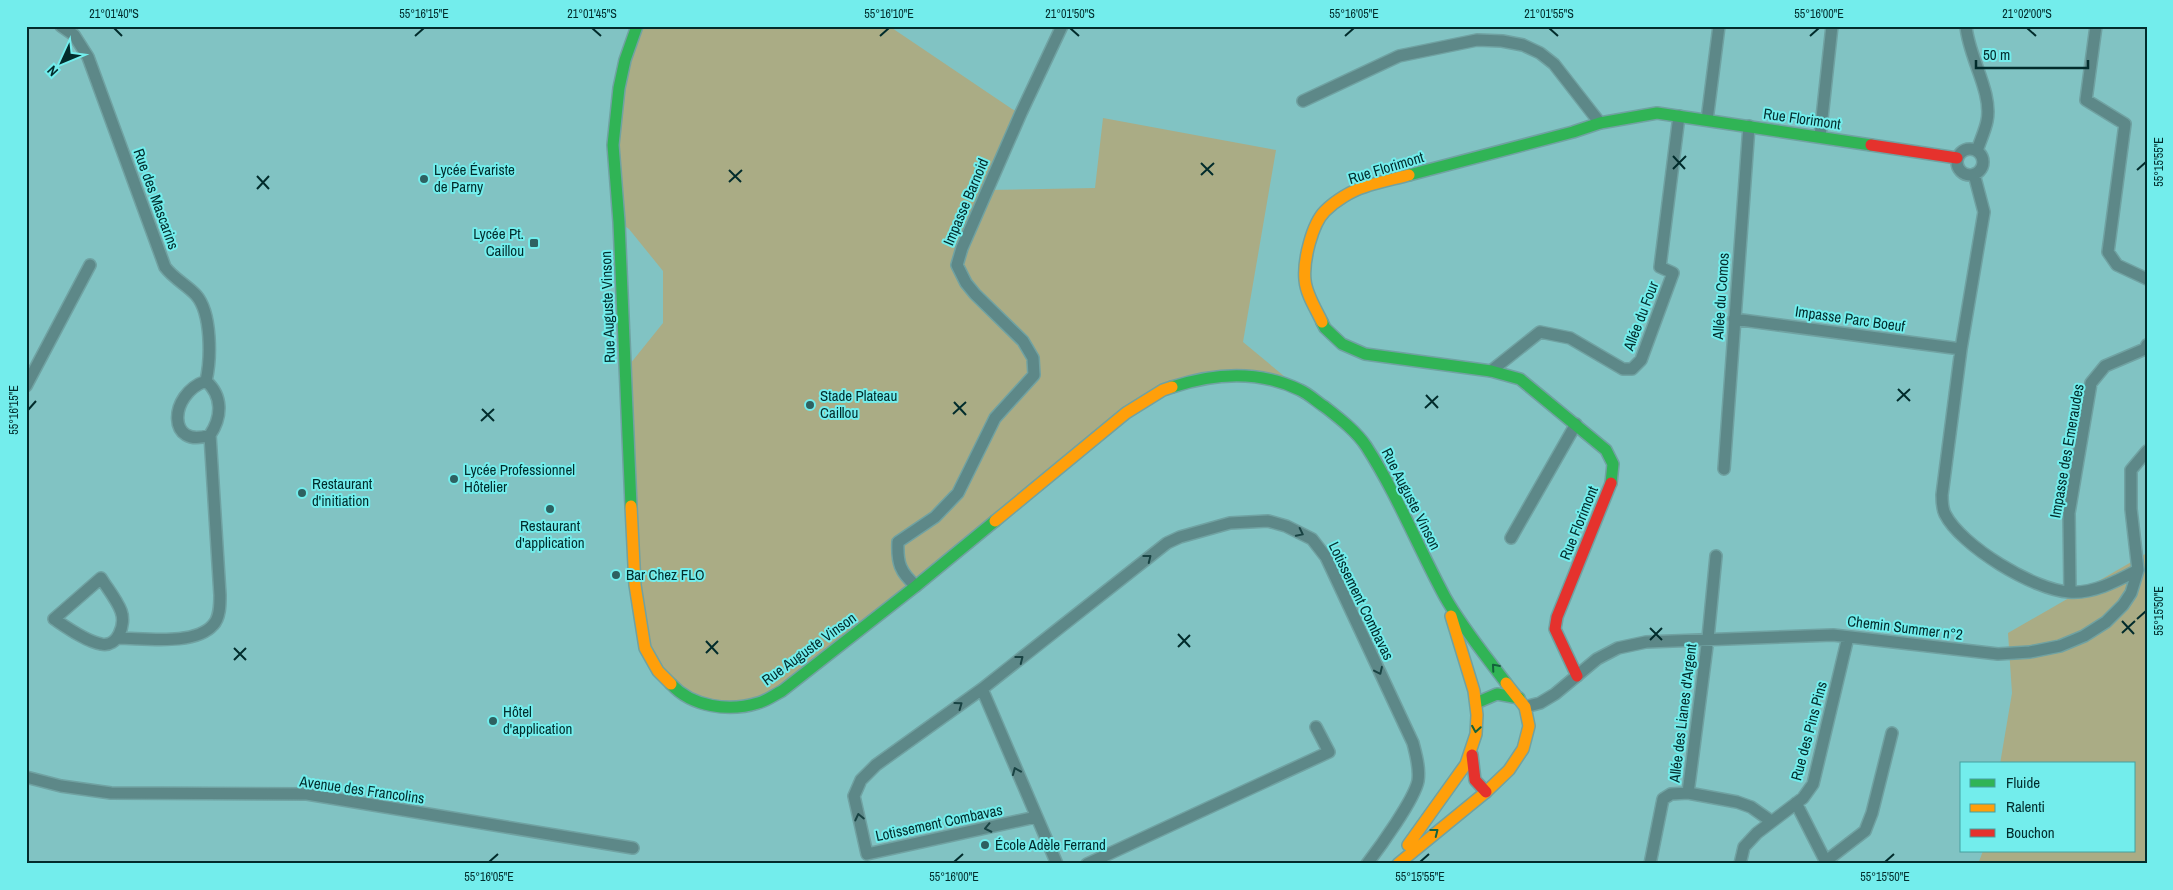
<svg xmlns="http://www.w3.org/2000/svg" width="2173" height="890" font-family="'Archivo Narrow',sans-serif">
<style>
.green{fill:#aaac85}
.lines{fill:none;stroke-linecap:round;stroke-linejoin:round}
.street-casing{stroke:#70a2a2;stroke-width:14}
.fast-casing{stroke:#70a2a2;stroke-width:14}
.slow-casing{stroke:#70a2a2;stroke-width:14}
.jam-casing{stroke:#70a2a2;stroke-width:14}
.street{stroke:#5d8888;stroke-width:11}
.fast{stroke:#30b455;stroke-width:11}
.slow{stroke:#ff9f0a;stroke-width:11}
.jam{stroke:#e5322d;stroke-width:11}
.oneway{stroke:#194343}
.oneway2{stroke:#14623c}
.ticks{fill:none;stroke:#022c2c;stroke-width:2}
.poi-dot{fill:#2e6161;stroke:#73edec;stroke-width:2}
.labels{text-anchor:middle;stroke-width:4;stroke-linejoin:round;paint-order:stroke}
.street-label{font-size:15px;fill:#022c2c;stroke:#73edec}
.poi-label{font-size:15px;fill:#022c2c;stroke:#73edec;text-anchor:start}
.neatline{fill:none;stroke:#022c2c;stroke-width:2}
.ticks-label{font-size:12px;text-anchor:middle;fill:#022c2c}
</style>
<rect width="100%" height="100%" fill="#81c3c3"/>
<path class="green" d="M 637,26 L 889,26 L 1012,109 L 1021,113 L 988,190 L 1095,188 L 1103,118 L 1276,150 L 1243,342 L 1302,391 L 1250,376 L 1163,390 L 782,691 L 732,707 L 677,691 L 645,648 L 626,369 L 663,323 L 663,271 L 629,229 L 619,222 L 613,145 Z
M 2147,553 L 2147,864 L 1978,864 L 1983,851 L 2134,851 L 2134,764 L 2000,764 L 2012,693 L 2008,633 Z"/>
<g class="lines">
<defs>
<path id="street" d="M 61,26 L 74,35 L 88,57 L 165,267 C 174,279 187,285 196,295 C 212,313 211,359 206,381 C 223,396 222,417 210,435 L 220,595 C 220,605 220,618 213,625 C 195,646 144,638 118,638
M 1966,26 C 1968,56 1993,92 1987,121 C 1985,131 1980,141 1977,151
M 2096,26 L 2086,100 L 2125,124 L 2108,252 L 2117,265 L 2147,279
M 1303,101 L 1399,56 L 1477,40 L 1502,41 L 1523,45 L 1540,53 L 1554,64 L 1600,123
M 1707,120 L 1719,26
M 1820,136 L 1832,26
M1957 162a13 13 0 1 1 26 0a13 13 0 1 1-26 0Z
M 1974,174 L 1984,212 L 1961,349 L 1942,495 C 1942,500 1942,508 1945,514 C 1961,546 2034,590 2069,592 C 2093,594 2117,581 2138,570
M 1734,319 L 1961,349
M 1491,371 L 1540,332 L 1570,338 L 1623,369 L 1632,369 L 1641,360 L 1673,273 L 1660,267 L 1679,116
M 206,381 C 168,394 167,450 210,435
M 26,386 L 90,265
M 1724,469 L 1749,126
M 1511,538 L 1576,424
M 101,578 C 107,588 117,600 121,611 C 126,624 118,648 101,644 C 87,642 66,627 54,619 Z
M 916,586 C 900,572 897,563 898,542 L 935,517 L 958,493 L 995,418 L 1034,375 L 1033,358 L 1023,341 L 975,294 L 966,283 L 957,265 L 962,248 L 1021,113 L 1062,26
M 2070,592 L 2069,513 L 2091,383 L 2105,366 L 2145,349 L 2147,345
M 982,689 L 1057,864
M 1525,707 L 1540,703 L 1555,694 L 1597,659 L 1618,648 L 1646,642 L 1833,635 L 1998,654 L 2030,652 L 2060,646 L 2084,636 L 2106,622 L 2123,605 L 2131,593 L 2138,570 L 2131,509 L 2131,470 L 2147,451
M 26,777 L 61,786 L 111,793 L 307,794 L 633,848
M 1688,793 L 1708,638 L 1716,556
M 1796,803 L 1827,864
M 1036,817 L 867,854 L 854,796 L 861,780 L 876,765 L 982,689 L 1167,543 L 1180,537 L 1230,523 L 1268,521 L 1286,526 L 1312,539 L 1326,557 L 1413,743 C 1416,755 1420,768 1418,781 C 1414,800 1380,847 1367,864
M 1826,861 L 1865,831 L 1872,813 L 1892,733
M 1087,864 L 1329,752 L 1316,727
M 1650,864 L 1663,799 L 1671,794 L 1688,793 L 1737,802 L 1751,807 L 1771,821
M 1740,864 L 1744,847 L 1757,833 L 1803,798 L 1813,784 L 1848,637"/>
<path id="fast" d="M 1409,175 L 1573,132 L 1600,123 L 1657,113 L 1871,145
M 1322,322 L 1325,328 L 1342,344 L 1365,354 L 1491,371 L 1520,379 L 1606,450 L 1613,464 L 1611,483
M 1172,387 C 1214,373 1259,370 1300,390 C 1309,394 1317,402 1325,407 C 1339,418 1356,431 1366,446 C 1397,494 1418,547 1445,597 C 1462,627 1485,655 1506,683
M 631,506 L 619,222 L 613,145 L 619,88 L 625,60 L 637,26
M 671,684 C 692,707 729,712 758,703 C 766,701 774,695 782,691 L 916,586 L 995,521
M 1476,703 L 1497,694 L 1519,698"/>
<path id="slow" d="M 1322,322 C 1316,309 1306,294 1305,280 C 1303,261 1312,224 1325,211 C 1335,201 1351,191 1364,187 C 1379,182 1394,179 1409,175
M 631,506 L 635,585 L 645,648 L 658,671 L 671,684
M 995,521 L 1126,413 L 1163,390 L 1172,387
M 1408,845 L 1466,764 L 1476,734 L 1477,715 L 1474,691 L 1451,616
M 1398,864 L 1486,792 L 1509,770 L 1523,749 L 1529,726 L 1525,707 L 1506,683"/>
<path id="jam" d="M 1871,145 L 1957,158
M 1577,676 L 1555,629 L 1557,617 L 1611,483
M 1472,755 L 1475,780 L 1486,792"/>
</defs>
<use href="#street" class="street-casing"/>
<use href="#fast" class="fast-casing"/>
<use href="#slow" class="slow-casing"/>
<use href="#jam" class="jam-casing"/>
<use href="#street" class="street"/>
<use href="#fast" class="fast"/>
<use href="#slow" class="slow"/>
<use href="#jam" class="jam"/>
</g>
<defs><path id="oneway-chevron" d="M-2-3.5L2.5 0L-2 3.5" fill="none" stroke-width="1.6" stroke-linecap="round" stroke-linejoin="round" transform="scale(1.25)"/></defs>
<g class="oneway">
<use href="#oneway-chevron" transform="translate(1300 533) rotate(26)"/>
<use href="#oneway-chevron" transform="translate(1148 558) rotate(-38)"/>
<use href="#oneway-chevron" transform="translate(1020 659) rotate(-38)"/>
<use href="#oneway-chevron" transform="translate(1379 671) rotate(65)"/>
<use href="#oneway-chevron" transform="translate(959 705) rotate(-36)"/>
<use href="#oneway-chevron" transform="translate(1016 771) rotate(-113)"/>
<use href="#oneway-chevron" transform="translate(859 817) rotate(-103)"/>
<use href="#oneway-chevron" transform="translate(988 828) rotate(168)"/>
</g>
<g class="oneway2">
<use href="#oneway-chevron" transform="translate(1495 667) rotate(-131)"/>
<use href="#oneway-chevron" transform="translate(1476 729) rotate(99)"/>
<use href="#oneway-chevron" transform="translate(1435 832) rotate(-38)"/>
</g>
<path class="ticks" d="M 114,28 L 122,36M 592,28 L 601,36M 1070,28 L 1079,36M 1549,28 L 1558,36M 2027,28 L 2036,36M 415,36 L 424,28M 880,36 L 889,28M 1345,36 L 1354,28M 1810,36 L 1819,28M 1673,156 L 1685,169M 1201,163 L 1213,175M 1673,169 L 1686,156M 729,170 L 741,182M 2137,170 L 2146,162M 1201,175 L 1214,163M 257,176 L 269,189M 729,182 L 742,170M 257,189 L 269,176M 1898,389 L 1910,401M 1426,395 L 1438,408M 1897,401 L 1910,389M 954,402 L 966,415M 1425,408 L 1438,396M 482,409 L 494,421M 28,410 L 36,401M 953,414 L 966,402M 481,421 L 494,409M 2137,619 L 2146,611M 2122,621 L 2134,634M 1650,628 L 1662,640M 2122,633 L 2135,621M 1178,634 L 1190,647M 1650,640 L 1662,628M 706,641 L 718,654M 1178,647 L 1190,635M 234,648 L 246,660M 706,653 L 718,641M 234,660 L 246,648M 489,862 L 498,854M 954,862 L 963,854M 1420,862 L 1429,854M 1885,862 L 1894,854"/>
<g class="poi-dot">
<circle cx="424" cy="179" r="5"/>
<rect x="529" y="238" width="10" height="10" rx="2.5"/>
<circle cx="810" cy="405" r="5"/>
<circle cx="454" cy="479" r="5"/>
<circle cx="302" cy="493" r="5"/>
<circle cx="550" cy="509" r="5"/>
<circle cx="616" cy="575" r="5"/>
<circle cx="493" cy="721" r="5"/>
<circle cx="985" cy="845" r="5"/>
</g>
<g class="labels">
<g class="street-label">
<text transform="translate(1802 119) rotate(8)" y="5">Rue Florimont</text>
<text transform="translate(1386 168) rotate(-17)" y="5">Rue Florimont</text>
<text transform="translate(156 199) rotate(70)" y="5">Rue des Mascarins</text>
<text transform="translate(966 202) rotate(-67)" y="5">Impasse Barnoid</text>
<text transform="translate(1721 296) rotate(-86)" y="5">Allée du Comos</text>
<text transform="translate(608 307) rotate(-92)" y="5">Rue Auguste Vinson</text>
<text transform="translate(1641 316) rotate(-69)" y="5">Allée du Four</text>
<text transform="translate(1850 319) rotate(8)" y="5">Impasse Parc Boeuf</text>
<text transform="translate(2067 451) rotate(-80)" y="5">Impasse des Emeraudes</text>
<text transform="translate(1411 499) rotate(63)" y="5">Rue Auguste Vinson</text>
<text transform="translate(1579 523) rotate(-68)" y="5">Rue Florimont</text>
<text transform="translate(1361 601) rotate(64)" y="5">Lotissement Combavas</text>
<text transform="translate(1905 628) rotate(7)" y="5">Chemin Summer n°2</text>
<text transform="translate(809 649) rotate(-36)" y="5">Rue Auguste Vinson</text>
<text transform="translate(1683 713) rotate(-83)" y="5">Allée des Lianes d'Argent</text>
<text transform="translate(1809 731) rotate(-75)" y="5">Rue des Pins Pins</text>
<text transform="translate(362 790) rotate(8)" y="5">Avenue des Francolins</text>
<text transform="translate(939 823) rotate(-12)" y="5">Lotissement Combavas</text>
</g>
<g class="poi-label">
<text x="434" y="175">Lycée Évariste<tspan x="434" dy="17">de Parny</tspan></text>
<text x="524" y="239" text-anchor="end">Lycée Pt.<tspan x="524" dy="17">Caillou</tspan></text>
<text x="820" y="401">Stade Plateau<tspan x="820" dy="17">Caillou</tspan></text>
<text x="464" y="475">Lycée Professionnel<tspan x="464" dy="17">Hôtelier</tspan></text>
<text x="312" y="489">Restaurant<tspan x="312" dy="17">d'initiation</tspan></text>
<text x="550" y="531" text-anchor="middle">Restaurant<tspan x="550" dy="17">d'application</tspan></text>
<text x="626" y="580">Bar Chez FLO</text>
<text x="503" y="717">Hôtel<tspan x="503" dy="17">d'application</tspan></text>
<text x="995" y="850">École Adèle Ferrand</text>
</g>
</g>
<rect width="2173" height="890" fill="none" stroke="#73edec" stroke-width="55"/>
<rect x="1960" y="762" width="175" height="90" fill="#73edec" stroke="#46a09f"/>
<rect x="1970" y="779" width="25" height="8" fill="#30b455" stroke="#46a09f"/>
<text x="2006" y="788" font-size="15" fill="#022c2c">Fluide</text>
<rect x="1970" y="804" width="25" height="8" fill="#ff9f0a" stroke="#46a09f"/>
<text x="2006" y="812" font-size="15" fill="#022c2c">Ralenti</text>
<rect x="1970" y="829" width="25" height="8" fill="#e5322d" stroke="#46a09f"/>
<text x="2006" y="838" font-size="15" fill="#022c2c">Bouchon</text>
<g transform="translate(62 62) rotate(226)" stroke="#73edec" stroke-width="4" paint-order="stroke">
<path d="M0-4L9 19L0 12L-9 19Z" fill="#022c2c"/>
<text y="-8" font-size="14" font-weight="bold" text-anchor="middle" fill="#022c2c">N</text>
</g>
<path d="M1976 60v8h112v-8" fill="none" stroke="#022c2c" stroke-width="2.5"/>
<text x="1983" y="60" font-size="15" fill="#022c2c" stroke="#73edec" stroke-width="4" paint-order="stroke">50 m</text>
<rect x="28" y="28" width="2118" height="834" class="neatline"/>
<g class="ticks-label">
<text x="114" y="18">21°01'40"S</text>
<text x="424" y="18">55°16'15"E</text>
<text x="592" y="18">21°01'45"S</text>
<text x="889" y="18">55°16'10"E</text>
<text x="1070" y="18">21°01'50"S</text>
<text x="1354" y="18">55°16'05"E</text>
<text x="1549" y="18">21°01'55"S</text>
<text x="1819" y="18">55°16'00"E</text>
<text x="2027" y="18">21°02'00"S</text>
<text transform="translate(2159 162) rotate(-90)" y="4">55°15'55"E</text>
<text transform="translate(14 410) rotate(-90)" y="4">55°16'15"E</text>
<text transform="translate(2159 611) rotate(-90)" y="4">55°15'50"E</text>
<text x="489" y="881">55°16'05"E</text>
<text x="954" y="881">55°16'00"E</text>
<text x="1420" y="881">55°15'55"E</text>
<text x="1885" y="881">55°15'50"E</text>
</g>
</svg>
